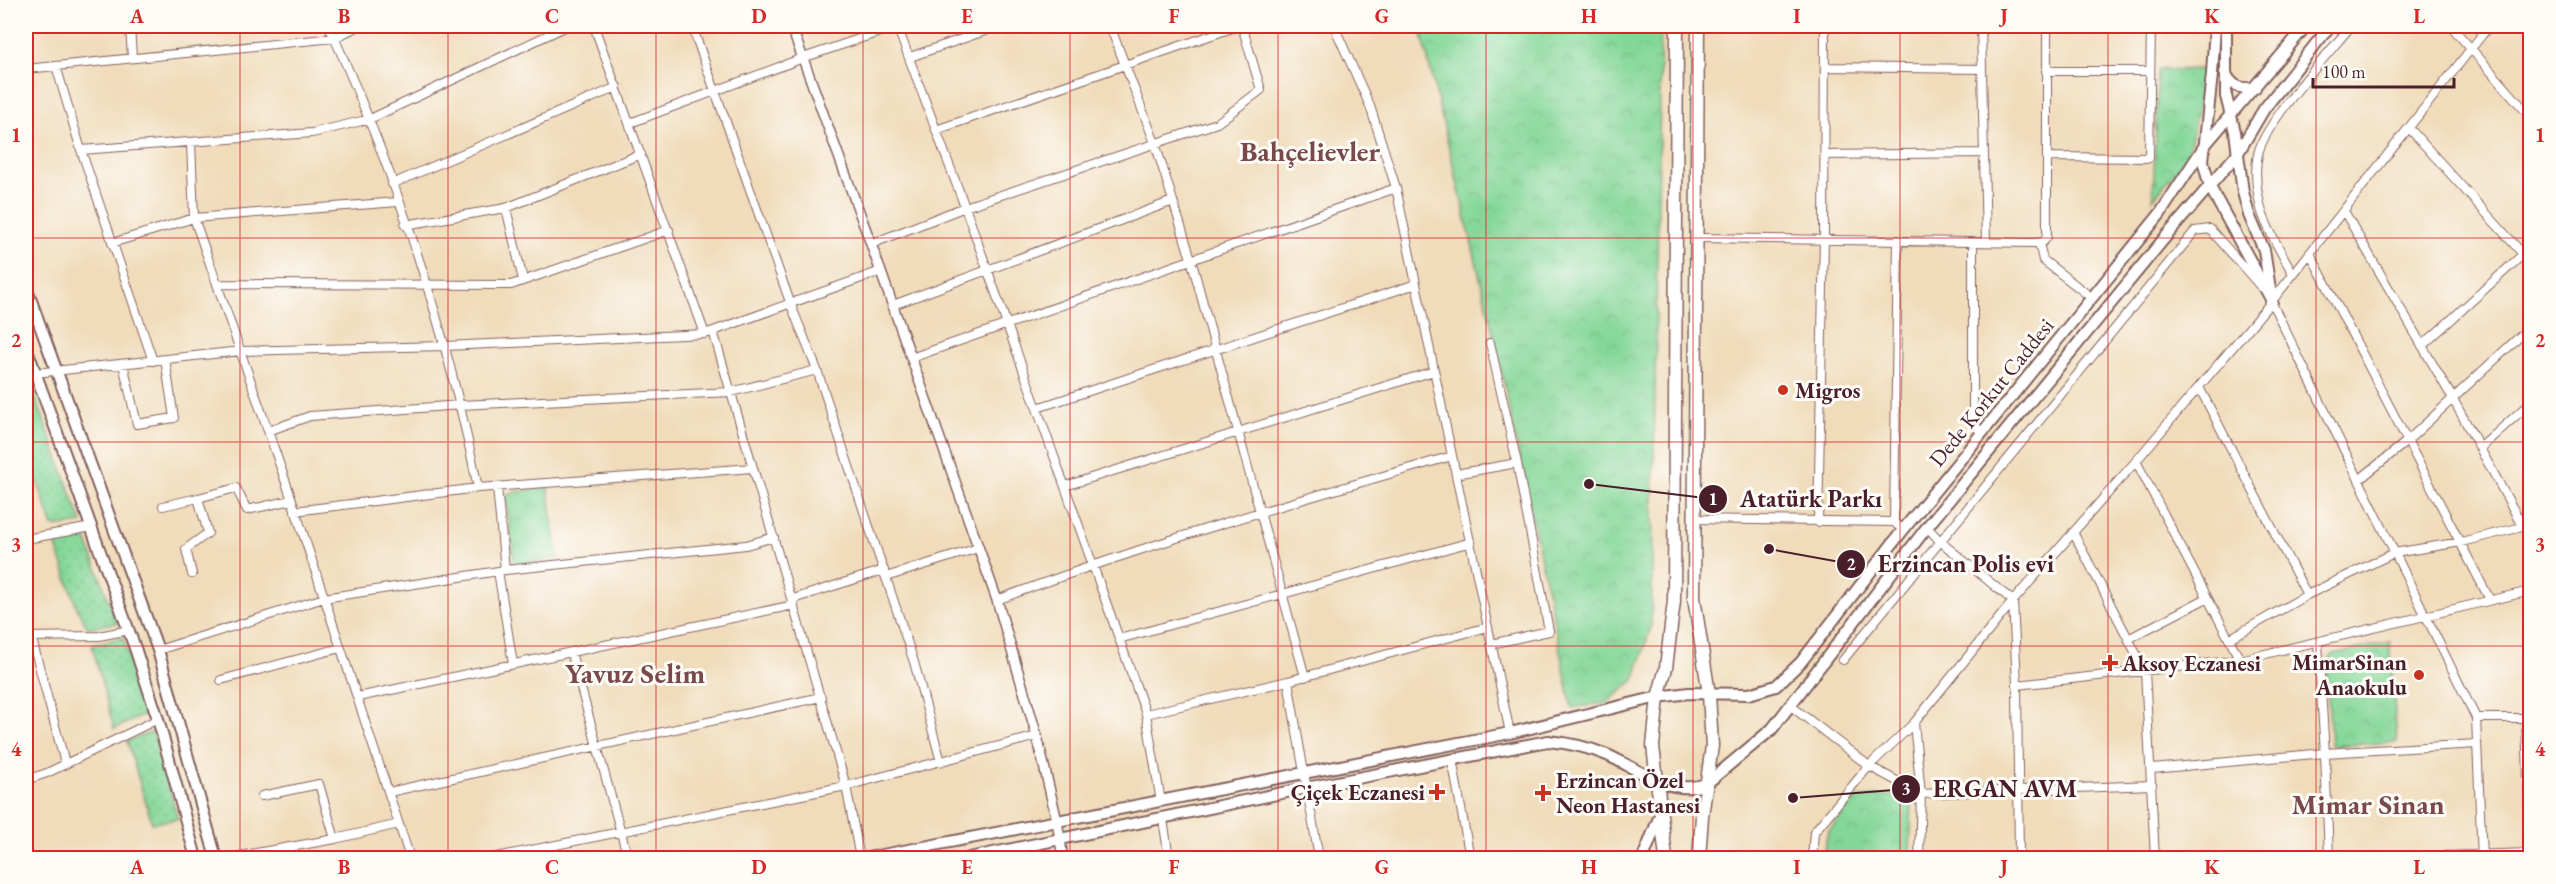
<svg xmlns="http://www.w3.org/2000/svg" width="2556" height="884" font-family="'EB Garamond',serif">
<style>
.grass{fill:url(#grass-dots);stroke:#677b62;stroke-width:1.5}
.park{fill:url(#park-crowns);stroke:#677b62;stroke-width:1.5}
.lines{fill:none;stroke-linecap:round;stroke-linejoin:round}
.minor-casing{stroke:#84615d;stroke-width:10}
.tertiary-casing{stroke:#84615d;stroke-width:12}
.secondary-casing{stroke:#84615d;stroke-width:14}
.primary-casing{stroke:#84615d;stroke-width:15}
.minor{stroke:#fff;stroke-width:8}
.tertiary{stroke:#fff;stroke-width:9}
.secondary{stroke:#fff;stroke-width:10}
.primary{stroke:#fff;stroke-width:12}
.grid{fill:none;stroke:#d62828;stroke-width:1.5;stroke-opacity:0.55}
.poi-dot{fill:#c8321e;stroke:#fdfcf7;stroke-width:2}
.labels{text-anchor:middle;stroke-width:6;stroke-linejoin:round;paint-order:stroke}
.poi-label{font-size:22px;font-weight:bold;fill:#4a1f2b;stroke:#fdfcf7;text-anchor:start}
.street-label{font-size:22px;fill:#4a1f2b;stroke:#fdfcf7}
.district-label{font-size:28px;font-weight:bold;fill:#7a494c;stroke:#fdfcf7}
.leader{fill:none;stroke:#4a1f2b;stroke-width:2}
.callout-dot{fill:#4a1f2b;stroke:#fdfcf7;stroke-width:2}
.mark-label{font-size:18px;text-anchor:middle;font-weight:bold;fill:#fff}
.callout-label{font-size:24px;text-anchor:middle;font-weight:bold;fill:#4a1f2b;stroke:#fdfcf7;stroke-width:6;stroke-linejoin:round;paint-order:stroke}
.neatline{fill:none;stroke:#d62828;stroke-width:2}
.grid-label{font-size:20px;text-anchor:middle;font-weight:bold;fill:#d62828}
</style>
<defs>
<pattern id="grass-dots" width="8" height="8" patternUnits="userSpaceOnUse" patternTransform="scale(1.5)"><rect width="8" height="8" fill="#84d798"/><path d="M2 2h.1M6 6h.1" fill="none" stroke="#74b883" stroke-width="1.8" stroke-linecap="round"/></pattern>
<pattern id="park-crowns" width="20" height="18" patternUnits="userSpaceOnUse" patternTransform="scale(1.5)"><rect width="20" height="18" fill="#84d798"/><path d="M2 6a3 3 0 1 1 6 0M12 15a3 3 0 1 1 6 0" fill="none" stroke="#74b883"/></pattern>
</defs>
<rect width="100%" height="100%" fill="#fdfcf7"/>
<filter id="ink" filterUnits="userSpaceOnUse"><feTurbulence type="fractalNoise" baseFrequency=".0167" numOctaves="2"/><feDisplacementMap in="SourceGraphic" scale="12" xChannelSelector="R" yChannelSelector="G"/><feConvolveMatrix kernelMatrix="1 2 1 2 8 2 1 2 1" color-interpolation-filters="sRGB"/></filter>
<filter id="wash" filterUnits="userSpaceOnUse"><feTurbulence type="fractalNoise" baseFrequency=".008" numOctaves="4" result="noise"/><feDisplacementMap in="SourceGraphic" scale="24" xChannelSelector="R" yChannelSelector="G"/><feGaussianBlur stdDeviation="1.35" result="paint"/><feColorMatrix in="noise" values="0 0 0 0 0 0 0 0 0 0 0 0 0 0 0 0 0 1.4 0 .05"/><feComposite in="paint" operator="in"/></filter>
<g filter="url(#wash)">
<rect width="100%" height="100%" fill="#f0dbba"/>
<path class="grass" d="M 26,383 L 30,383 L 82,523 L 53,527 L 26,449 Z
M 85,536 L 117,623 L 88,628 L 78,611 L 54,539 Z
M 123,637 L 146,714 L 114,729 L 92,645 Z
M 153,732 L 178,819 L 152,823 L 127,741 Z"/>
<path class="park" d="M 1420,26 L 1661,26 L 1651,627 L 1634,680 L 1607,703 L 1572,708 L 1495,341 Z
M 2205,69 L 2188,156 L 2153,199 L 2158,70 Z
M 548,487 L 558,558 L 514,564 L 506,497 L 510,493 Z
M 2390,642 L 2397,742 L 2333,746 L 2331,744 L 2326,663 L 2334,654 Z
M 1912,795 L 1910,858 L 1822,858 L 1828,832 L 1857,797 Z"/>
</g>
<g filter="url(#ink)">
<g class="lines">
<defs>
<path id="minor" d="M 130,26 L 132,58
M 329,26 C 396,173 446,329 478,488
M 594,26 L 705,334
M 692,26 L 791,305 L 817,370 L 914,662 L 941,762
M 897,26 L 965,207 L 1146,714 L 1161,802
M 1110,26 L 1155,143 L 1191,259 L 1305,677
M 1334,26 L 1370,106 L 1396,188 L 1510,733
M 1981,26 L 1986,242
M 2451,26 L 2530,116
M 910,57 L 999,26
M 56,66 L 81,150 L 153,361
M 1825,67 L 1982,69
M 26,69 L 334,38 L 359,26
M 2046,71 L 2150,71
M 630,123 L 803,58 L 897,26
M 2409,128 L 2523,254
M 936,130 L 1238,26
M 191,142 L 194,218 L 292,500 L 410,858
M 81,150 L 312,133 L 370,119 L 567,26
M 1824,155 L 1984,153
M 2047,157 L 2149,158 L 2151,26
M 392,184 L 617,87
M 506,208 L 523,280
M 2344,211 L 2453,399 L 2523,527
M 405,225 L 506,208 L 641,154
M 1696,238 L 2034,243 L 2043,242 L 2047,237 L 2047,26
M 1973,242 L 1973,416 L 1977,428 L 1983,433
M 112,243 L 194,218 L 398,202
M 2039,243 L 2043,260 L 2092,298
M 871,244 L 965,207 L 1217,123 L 1261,90 L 1242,26
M 2310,253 L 2490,600
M 2293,274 C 2282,253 2268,232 2261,209 C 2257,192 2254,171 2258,154 C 2265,122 2328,54 2351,26
M 218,284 L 511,285 L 669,230
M 2270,299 L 2476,718 L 2482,858
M 893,305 L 1173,201
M 713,331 L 846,786 L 860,858
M 1490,343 L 1517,463 L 1549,631 L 1491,644
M 2422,346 L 2530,248
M 911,358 L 1396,188
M 123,364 L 137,424 L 174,418 L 165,359
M 26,374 L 241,351 L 445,346 L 705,334 L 881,271
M 2199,387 L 2307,595
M 1037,408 L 1416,284
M 268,431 L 310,416 L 461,405 L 731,392 L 817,370
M 2480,448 L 2530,403
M 2136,461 L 2240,660
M 1456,474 L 1517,463
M 2359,480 L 2406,442 L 2530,327
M 1065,486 L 1434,371
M 497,487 L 505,570
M 163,506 L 198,498
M 295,511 L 478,488 L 753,468
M 1693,519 L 1894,522 L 1903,530
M 1818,522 L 1824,239 L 1825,26
M 1894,522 L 1898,240
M 1927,527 L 1941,542 L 2013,601 L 2017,685 L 2019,858
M 2073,532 L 2145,671 L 2155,858
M 26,539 L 92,527
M 498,571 L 513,664
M 192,574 L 186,549 L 208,533 L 198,498 L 236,488 L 247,510 L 292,500
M 886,577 L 978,548
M 793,599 L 884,570
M 997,600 C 1146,544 1299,500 1452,456
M 31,636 L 65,763
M 26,637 L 99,636 L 129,630
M 1119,639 L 1471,542
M 2128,639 L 2207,598
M 2229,639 L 2307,595 L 2394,553 L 2461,542 L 2530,525
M 2318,643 L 2325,753 L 2329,858
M 158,650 L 324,598 L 505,570 L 746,545 L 774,537
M 571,652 L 628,858
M 1843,660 L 2195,231 L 2210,229 L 2261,287
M 221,680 L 340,648
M 1288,681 L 1319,858
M 2017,685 L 2240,660 L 2530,591
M 358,697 L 794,605
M 1791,706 L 1869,766 L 1921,794 L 2152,785
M 1146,714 L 1288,681 L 1488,627
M 2476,718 L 2530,718
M 2526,718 L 2530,841
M 1914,723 L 1921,794 L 1919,858
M 1452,759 L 1470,858
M 2152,769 L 2325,753 L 2477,744
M 26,780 L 47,773 L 158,719
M 389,792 L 821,697
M 262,796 L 319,784 L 335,839
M 1163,819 L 1169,858
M 228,858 L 335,839 L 399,824
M 492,858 L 846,786 L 1037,736
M 1812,858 L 1814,832 L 1869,766 L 1914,723 L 2013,601 L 2136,461 L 2272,301 L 2489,26
M 2383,858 L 2530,853"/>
<path id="tertiary" d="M 791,26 L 871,244 L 997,600 L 1037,736 L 1057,821 L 1063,858"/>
<path id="secondary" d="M 2215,26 L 2212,74 L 2203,161 L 2210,187 L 2272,301
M 2226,26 L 2226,96 L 2235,132 L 2243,192 L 2249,215 L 2264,250 L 2271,295
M 2225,72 C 2232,87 2240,89 2255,88
M 26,287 L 158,650 L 216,858
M 26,347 L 135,648 L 158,719 L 196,858
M 867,858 L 1510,733 L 1658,697 L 1689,693 L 1749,694 L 1776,686 L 1801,662 L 1903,530 L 2160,214 L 2205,145 L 2306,26
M 969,858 L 1306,788 L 1548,741 C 1569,743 1588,747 1607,755 C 1639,769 1671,797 1706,784 L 1772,729 L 1927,527 L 2163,240 L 2238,153 L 2264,109 L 2330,26
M 1643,858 L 1660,815"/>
<path id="primary" d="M 1698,26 L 1694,598 L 1709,694 L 1712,746 L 1702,816 L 1699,858
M 1666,858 L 1653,746 L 1658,697 L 1666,668 L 1674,601 L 1677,26"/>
</defs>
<use href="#minor" class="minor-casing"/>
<use href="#tertiary" class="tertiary-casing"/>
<use href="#secondary" class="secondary-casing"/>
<use href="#primary" class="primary-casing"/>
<use href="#minor" class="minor"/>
<use href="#tertiary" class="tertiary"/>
<use href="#secondary" class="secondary"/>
<use href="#primary" class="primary"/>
</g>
</g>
<path class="grid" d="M 240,26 L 240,858M 448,26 L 448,858M 656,26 L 656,858M 863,26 L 863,858M 1070,26 L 1070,858M 1278,26 L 1278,858M 1486,26 L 1486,858M 1693,26 L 1693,858M 1900,26 L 1900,858M 2108,26 L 2108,858M 2316,26 L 2316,858M 26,238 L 2530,238M 26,442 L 2530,442M 26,646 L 2530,646"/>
<g class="poi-dot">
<circle cx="1783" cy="390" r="6"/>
<path d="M2107 654h6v6h6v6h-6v6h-6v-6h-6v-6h6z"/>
<circle cx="2419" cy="675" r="6"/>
<path d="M1434 783h6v6h6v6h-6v6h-6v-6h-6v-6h6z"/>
<path d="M1540 784h6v6h6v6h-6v6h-6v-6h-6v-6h6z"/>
</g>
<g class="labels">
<g class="poi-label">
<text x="1795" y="398">Migros</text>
<text x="2407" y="670" text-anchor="end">MimarSinan<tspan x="2407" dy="25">Anaokulu</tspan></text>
<text x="2122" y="671">Aksoy Eczanesi</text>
<text x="1556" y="788">Erzincan Özel<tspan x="1556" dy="25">Neon Hastanesi</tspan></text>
<text x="1425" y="800" text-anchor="end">Çiçek Eczanesi</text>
</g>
<g class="street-label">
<text transform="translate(1991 392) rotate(-51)" y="8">Dede Korkut Caddesi</text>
</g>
<g class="district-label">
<text x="1310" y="161">Bahçelievler</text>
<text x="635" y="683">Yavuz Selim</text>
<text x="2368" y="814">Mimar Sinan</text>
</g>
</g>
<path class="leader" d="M1589 484L1713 499M1769 549L1851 564M1793 798L1906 789"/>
<g class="callout-dot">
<circle cx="1589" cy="484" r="6"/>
<circle cx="1769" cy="549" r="6"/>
<circle cx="1793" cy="798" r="6"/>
<circle cx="1713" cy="499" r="15"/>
<circle cx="1851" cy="564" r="15"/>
<circle cx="1906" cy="789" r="15"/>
</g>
<g class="mark-label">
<text x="1713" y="505">1</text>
<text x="1851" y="570">2</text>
<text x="1906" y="795">3</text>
</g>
<g class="callout-label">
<text x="1811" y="507">Atatürk Parkı</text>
<text x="1966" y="572">Erzincan Polis evi</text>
<text x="2005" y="797">ERGAN AVM</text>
</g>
<rect width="2556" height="884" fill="none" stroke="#fdfcf7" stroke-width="66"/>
<path d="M2313 78v9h141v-9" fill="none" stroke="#4a1f2b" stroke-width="3"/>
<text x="2322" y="78" font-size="18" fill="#4a1f2b" stroke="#fdfcf7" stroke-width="4.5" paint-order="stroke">100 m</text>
<rect x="33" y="33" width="2490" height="818" class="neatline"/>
<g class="grid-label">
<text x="137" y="23">A</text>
<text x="344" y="23">B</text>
<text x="552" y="23">C</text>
<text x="759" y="23">D</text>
<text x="967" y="23">E</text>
<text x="1174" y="23">F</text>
<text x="1382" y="23">G</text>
<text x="1589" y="23">H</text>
<text x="1797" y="23">I</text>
<text x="2004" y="23">J</text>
<text x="2212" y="23">K</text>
<text x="2419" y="23">L</text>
<text x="16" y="142">1</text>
<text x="2540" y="142">1</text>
<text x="16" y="347">2</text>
<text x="2540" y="347">2</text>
<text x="16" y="551">3</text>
<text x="2540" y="551">3</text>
<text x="16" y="756">4</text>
<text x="2540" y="756">4</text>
<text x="137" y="874">A</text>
<text x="344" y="874">B</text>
<text x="552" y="874">C</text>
<text x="759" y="874">D</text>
<text x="967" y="874">E</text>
<text x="1174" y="874">F</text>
<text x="1382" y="874">G</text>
<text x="1589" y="874">H</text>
<text x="1797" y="874">I</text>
<text x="2004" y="874">J</text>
<text x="2212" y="874">K</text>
<text x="2419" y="874">L</text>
</g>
</svg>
